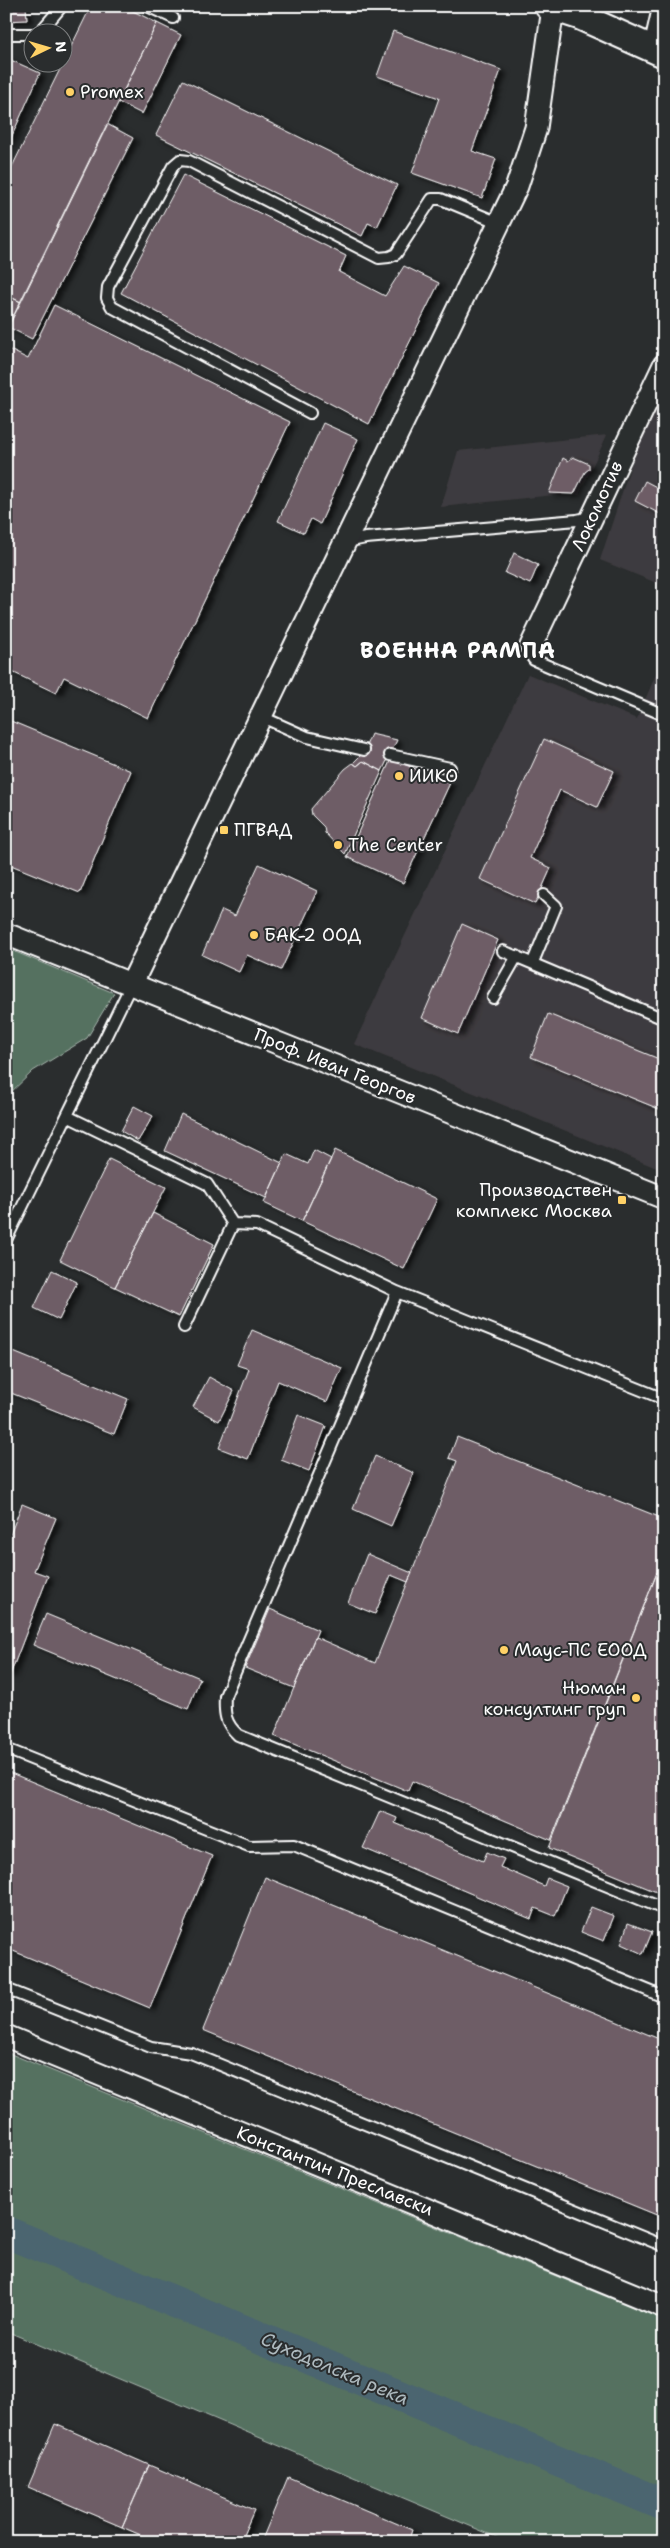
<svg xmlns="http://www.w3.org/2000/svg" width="670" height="2548" font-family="'Shantell Sans',sans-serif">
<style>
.built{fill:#3e3b3f}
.green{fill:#557160;stroke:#aab8b0}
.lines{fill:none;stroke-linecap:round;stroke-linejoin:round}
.river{stroke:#4b6570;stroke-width:32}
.building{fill:#6e5d66;stroke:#fff;filter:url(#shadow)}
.service-casing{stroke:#fff;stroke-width:14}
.minor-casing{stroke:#fff;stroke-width:25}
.tertiary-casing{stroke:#fff;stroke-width:30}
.service{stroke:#2a2d2e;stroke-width:10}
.minor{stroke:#2a2d2e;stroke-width:21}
.tertiary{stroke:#2a2d2e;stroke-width:26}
.poi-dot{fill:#ffd166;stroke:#2a2d2e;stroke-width:2}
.labels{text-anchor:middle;stroke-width:4;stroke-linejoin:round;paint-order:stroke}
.poi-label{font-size:18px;fill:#fff;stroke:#2a2d2e;text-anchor:start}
.street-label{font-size:18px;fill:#fff;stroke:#2a2d2e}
.water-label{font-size:19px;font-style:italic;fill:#aebabf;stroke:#2a2d2e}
.district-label{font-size:22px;font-weight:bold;letter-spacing:1px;fill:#fff;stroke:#2a2d2e}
</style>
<defs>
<filter id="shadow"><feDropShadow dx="5.5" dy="3" stdDeviation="2.5" flood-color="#0009"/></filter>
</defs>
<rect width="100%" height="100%" fill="#2a2d2e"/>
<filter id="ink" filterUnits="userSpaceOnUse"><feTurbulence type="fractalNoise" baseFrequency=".02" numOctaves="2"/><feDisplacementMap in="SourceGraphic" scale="10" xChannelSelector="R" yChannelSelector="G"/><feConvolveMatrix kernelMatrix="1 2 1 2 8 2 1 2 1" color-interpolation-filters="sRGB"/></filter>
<g filter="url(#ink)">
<path class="built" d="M 664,364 L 664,586 L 600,560 Z
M 607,435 L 579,495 L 554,495 L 441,507 L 458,451 Z
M 664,655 L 664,1171 L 354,1044 L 528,674 L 637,719 Z"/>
<path class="green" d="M 6,948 L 114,993 L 87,1038 L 33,1071 L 6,1097 Z
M 6,2052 L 664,2320 L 664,2542 L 508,2542 L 6,2331 Z"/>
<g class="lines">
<path class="river" d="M 6,2232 L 664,2505"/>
</g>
<path class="building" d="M 6,6 L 26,6 L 27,20 L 6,21 Z
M 91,6 L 123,6 L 157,23 L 21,302 L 6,295 L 6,179 Z
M 157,23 L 181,35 L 142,114 L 118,102 Z
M 393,31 L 501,70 L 472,151 L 496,159 L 482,198 L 412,173 L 439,98 L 377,76 Z
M 6,58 L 40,73 L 6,149 Z
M 183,80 L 397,185 L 377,227 L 368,223 L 362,236 L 156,135 Z
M 107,124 L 133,138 L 32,339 L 8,327 Z
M 183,175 L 346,256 L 339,272 L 385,296 L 404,266 L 439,283 L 369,424 L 121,293 Z
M 6,295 L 21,302 L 6,331 Z
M 54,305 L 290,422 L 148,718 L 64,677 L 56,693 L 6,669 L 6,348 L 28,359 Z
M 323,423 L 358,439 L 320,524 L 311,519 L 304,533 L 278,521 Z
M 573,457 L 589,464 L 589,469 L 585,472 L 574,494 L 549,493 L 563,458 L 568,461 Z
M 645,481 L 664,491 L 664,516 L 635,501 Z
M 514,553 L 538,565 L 530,584 L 505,573 Z
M 6,719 L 131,771 L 80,893 L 6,863 Z
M 371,734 L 397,740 L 382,771 L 363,761 L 357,766 L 353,763 L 363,753 Z
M 544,739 L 614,771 L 597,807 L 560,790 L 530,858 L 551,868 L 535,904 L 480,879 Z
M 391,759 L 450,783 L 403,883 L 347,857 Z
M 363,761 L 382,771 L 345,854 L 325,833 L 324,827 L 312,815 L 311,809 L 345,769 L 353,763 L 357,766 Z
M 259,864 L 317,891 L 281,970 L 247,955 L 239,972 L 202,955 L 222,910 L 235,916 Z
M 462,924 L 498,940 L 458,1034 L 422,1018 Z
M 548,1014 L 664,1061 L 664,1111 L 531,1057 Z
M 134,1106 L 153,1116 L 138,1141 L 121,1131 Z
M 181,1114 L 282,1163 L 266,1198 L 165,1151 Z
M 314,1150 L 331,1159 L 302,1221 L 264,1203 L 286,1154 L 308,1164 Z
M 335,1150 L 437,1199 L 404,1269 L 302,1221 Z
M 109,1159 L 166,1187 L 115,1287 L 60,1260 Z
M 153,1213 L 214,1244 L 179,1317 L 115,1287 Z
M 52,1270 L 77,1282 L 59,1320 L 34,1308 Z
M 252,1330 L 342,1368 L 327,1402 L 278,1381 L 248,1459 L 219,1448 L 249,1369 L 237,1365 Z
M 6,1349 L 128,1399 L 114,1434 L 6,1391 Z
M 209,1377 L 234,1391 L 219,1421 L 193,1407 Z
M 298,1415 L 326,1426 L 309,1471 L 281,1460 Z
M 457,1437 L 664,1519 L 664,1555 L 551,1840 L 412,1781 L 408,1791 L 274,1736 L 315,1637 L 375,1663 L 457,1461 L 449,1458 Z
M 375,1456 L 414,1473 L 391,1526 L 353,1509 Z
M 22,1504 L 56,1518 L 34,1571 L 48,1576 L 10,1675 L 6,1673 L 6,1545 Z
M 367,1554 L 412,1573 L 408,1582 L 391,1575 L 375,1614 L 348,1603 Z
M 664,1555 L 664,1895 L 549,1848 Z
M 270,1609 L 318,1630 L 294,1688 L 245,1668 Z
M 46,1614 L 200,1678 L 188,1709 L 33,1645 Z
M 6,1771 L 212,1856 L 150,2008 L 6,1948 Z
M 380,1811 L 397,1818 L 395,1823 L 483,1861 L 487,1852 L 504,1859 L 500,1867 L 544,1886 L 547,1878 L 567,1886 L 555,1916 L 535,1908 L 531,1919 L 363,1848 Z
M 265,1877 L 664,2041 L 664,2218 L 203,2030 Z
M 591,1907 L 614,1916 L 604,1941 L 581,1932 Z
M 628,1923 L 652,1932 L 643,1954 L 621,1944 Z
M 55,2424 L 149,2465 L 122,2527 L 28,2487 Z
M 149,2465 L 254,2510 L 240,2542 L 157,2542 L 122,2527 Z
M 288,2477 L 412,2530 L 408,2542 L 261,2542 Z"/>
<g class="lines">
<defs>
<path id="service" d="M 147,6 L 173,18
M 40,32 L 62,6
M 6,34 L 32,34
M 310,413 L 112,307 L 107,298 L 108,287 L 173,166 L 180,160 L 189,161 L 379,258 L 389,257 L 396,254 L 432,199 L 441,199 L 499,223
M 346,542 L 366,538 L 577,520 L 591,517
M 531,646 L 530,654 L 534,660 L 664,715
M 262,717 L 307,737 L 364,750
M 390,755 L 450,768
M 503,951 L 664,1019
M 533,962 L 556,906 L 544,895
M 493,998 L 517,956
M 67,1116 L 207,1184 L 233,1224
M 6,1240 L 131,985
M 397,1292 L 225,1696 C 224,1714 225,1723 238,1735 L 664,1909
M 184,1327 L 233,1224 L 257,1225 L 397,1292 L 664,1399
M 6,1749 L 249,1846 L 294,1845 L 664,1997
M 6,1989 L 151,2047 L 191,2053 L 664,2246"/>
<path id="minor" d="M 654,50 L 664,6
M 531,646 L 664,365
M 6,934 L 664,1198
M 131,985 L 517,186 L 536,128 L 553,8
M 6,2036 L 664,2307"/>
<path id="tertiary" d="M 548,6 L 579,16 L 664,54"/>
</defs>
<use href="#service" class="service-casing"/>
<use href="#minor" class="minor-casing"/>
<use href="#tertiary" class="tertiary-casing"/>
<use href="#service" class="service"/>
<use href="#minor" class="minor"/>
<use href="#tertiary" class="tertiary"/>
</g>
</g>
<g class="poi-dot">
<circle cx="70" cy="92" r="5"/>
<circle cx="399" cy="776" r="5"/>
<rect x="219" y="825" width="10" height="10" rx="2.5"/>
<circle cx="338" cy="845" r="5"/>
<circle cx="254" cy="935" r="5"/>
<rect x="617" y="1195" width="10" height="10" rx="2.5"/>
<circle cx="504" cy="1650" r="5"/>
<circle cx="636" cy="1698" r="5"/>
</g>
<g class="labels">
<g class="poi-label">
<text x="80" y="98">Promex</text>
<text x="409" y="782">ИИКО</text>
<text x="234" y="836">ПГВАД</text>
<text x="348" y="851">The Center</text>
<text x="264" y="941">БАК-2 ООД</text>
<text x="612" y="1196" text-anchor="end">Производствен<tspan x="612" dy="21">комплекс Москва</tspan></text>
<text x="514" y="1656">Маус-ПС ЕООД</text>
<text x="626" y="1694" text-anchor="end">Нюман<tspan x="626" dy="21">консултинг груп</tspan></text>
</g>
<g class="street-label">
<text transform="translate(597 506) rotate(-65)" y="6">Локомотив</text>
<text transform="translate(335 1066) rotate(22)" y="6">Проф. Иван Георгов</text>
<text transform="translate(335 2171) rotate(22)" y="6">Константин Преславски</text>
</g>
<g class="water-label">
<text transform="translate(335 2368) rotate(23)" y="7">Суходолска река</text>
</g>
<g class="district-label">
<text x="458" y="658">ВОЕННА РАМПА</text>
</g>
</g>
<rect width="670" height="2548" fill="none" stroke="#2a2d2e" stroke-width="25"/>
<rect x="12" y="12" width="645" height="2523" fill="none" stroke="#fff" stroke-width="2" filter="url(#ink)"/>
<g transform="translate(48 48) rotate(85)"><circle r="24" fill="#2a2d2e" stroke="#7f8182"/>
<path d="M0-4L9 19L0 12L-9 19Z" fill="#ffd166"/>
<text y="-8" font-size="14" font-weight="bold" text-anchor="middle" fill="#ffffff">N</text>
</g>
</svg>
